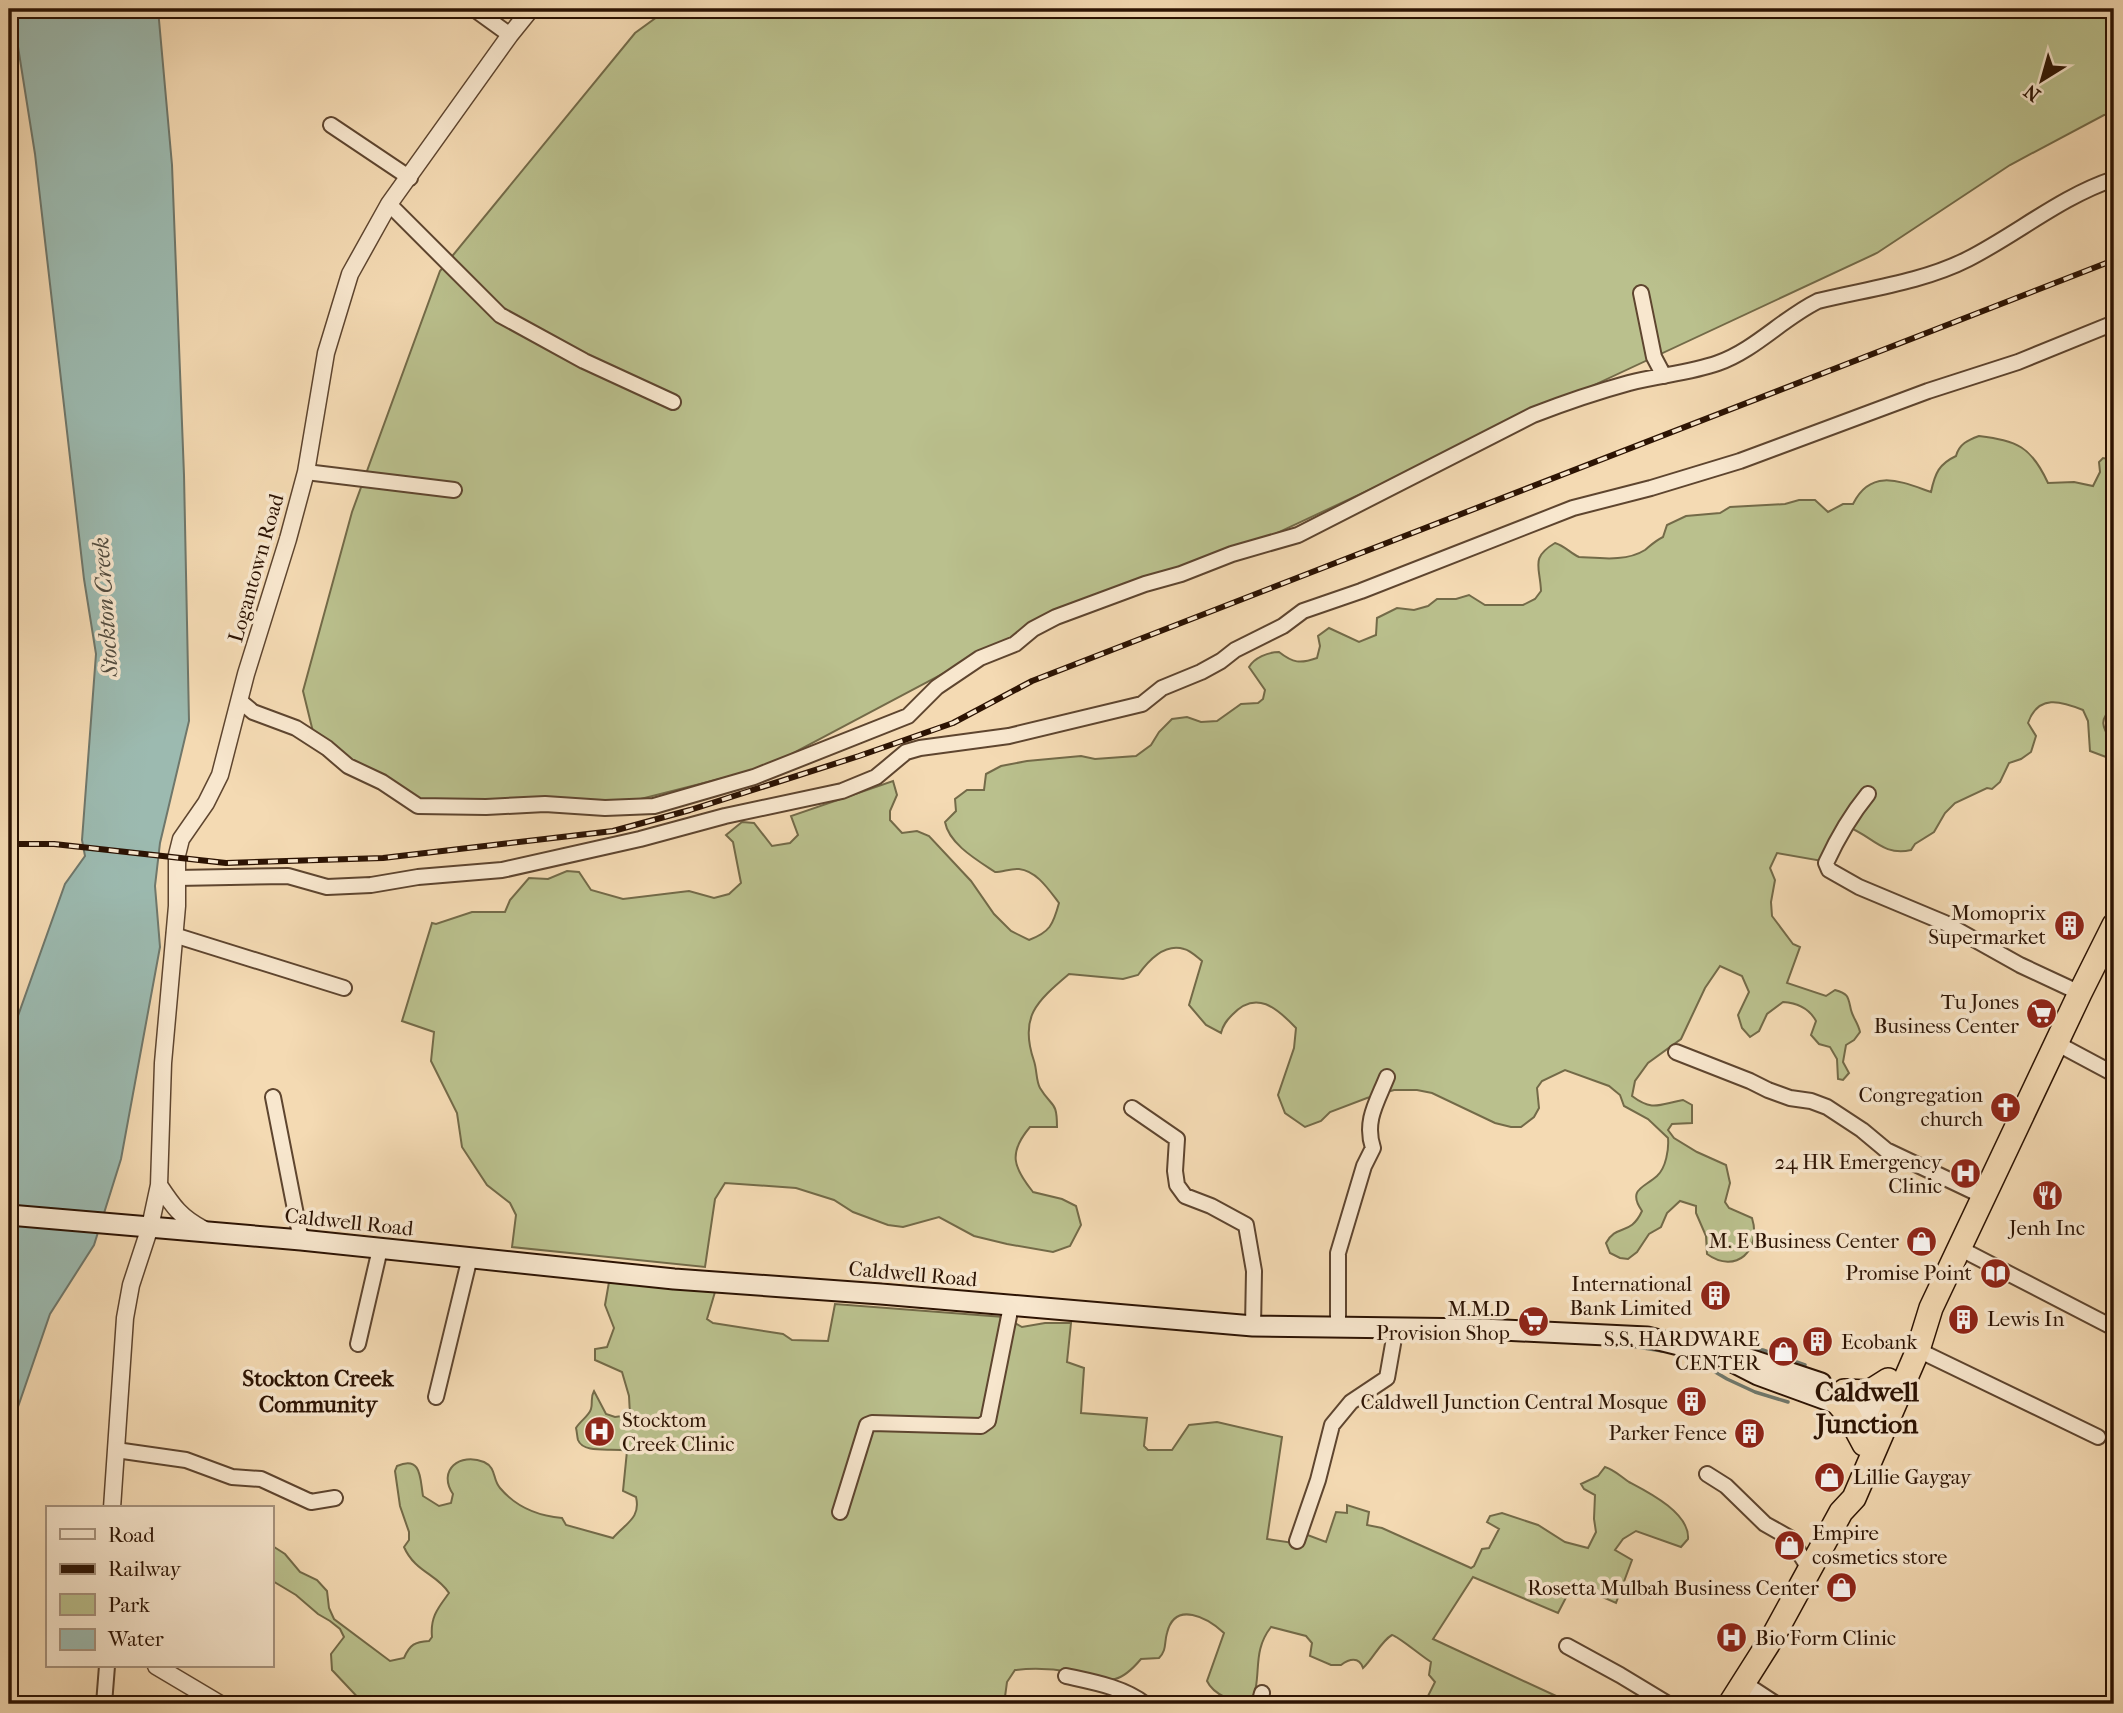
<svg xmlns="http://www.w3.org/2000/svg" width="2123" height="1713" font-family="'IM FELL French Canon',serif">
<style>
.green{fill:#bac08d;stroke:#736a48;stroke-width:2}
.water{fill:#9cbab0;stroke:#6f776b;stroke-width:2}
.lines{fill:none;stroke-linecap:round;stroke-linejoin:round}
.stream{stroke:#6f776b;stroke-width:3.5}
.minor-casing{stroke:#5e452f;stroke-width:18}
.tertiary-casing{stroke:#5e452f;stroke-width:19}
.secondary-casing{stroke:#2c1303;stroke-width:23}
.trunk-casing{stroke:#2c1303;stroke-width:26}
.minor{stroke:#f8e7ce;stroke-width:14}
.tertiary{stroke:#f8e7ce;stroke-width:16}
.secondary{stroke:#f8e7ce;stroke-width:19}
.trunk{stroke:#f4dab3;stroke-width:23}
.rail-casing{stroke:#2c1303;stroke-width:6}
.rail{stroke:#f8e7ce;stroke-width:3.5;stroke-dasharray:10;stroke-linecap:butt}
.labels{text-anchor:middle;stroke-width:7;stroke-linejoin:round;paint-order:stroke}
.street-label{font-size:21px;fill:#2c1303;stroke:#f8e7ce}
.poi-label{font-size:21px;fill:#2c1303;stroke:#f8e7ce;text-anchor:end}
.water-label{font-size:23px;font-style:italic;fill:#534d40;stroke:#f8e7ce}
.neighbourhood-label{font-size:23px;font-weight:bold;fill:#2c1303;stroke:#f8e7ce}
.district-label{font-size:28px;font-weight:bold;fill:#2c1303;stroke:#f8e7ce}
</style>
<rect width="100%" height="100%" fill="#f4dab3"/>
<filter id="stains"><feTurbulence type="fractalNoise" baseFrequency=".00286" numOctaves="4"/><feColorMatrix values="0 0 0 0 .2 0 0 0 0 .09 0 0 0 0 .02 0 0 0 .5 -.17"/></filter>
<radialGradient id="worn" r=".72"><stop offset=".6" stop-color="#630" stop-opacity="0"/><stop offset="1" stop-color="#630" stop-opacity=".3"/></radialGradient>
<path class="green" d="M 668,9 L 2114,9 L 2114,114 L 2104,115 L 2010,165 L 1877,253 L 1232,554 L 1076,603 L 767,767 L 605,808 L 409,799 L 315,740 L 303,691 L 352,512 L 440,271 L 635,33 Z
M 1979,436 C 2017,441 2031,446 2048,483 L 2074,482 L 2093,486 L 2100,472 L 2099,462 L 2103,458 L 2114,460 L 2114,706 C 2096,721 2104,729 2114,746 L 2106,757 L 2090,751 L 2088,721 L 2083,710 C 2061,701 2038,694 2028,723 L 2036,736 L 2031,752 L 2021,759 L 2009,763 L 2000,782 L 1992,789 L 1987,788 L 1955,803 L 1945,813 L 1934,832 L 1915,844 L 1911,850 C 1883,857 1871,835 1848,827 L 1822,861 L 1777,853 L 1770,868 L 1775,880 L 1771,902 L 1772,916 L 1793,944 L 1800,947 L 1787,983 L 1826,996 L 1835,990 C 1849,994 1848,997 1851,1010 C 1853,1018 1858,1023 1860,1032 L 1854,1040 L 1846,1045 L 1843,1062 L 1849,1073 L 1843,1080 L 1838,1079 L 1837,1059 L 1830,1047 L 1819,1044 L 1811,1035 L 1816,1021 C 1809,1008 1798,1003 1783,1002 L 1767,1014 L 1759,1031 L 1750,1037 L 1742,1028 L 1738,1015 L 1749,992 L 1742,976 L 1720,966 L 1705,988 L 1681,1039 L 1648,1063 L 1635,1081 L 1632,1096 C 1653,1112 1660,1104 1683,1100 L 1692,1105 L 1692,1123 L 1672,1124 L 1668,1130 L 1674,1138 L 1697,1152 L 1726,1165 L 1730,1183 L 1725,1202 L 1729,1208 L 1752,1218 C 1762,1250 1736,1275 1707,1254 L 1706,1236 L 1696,1213 L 1696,1206 L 1680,1201 L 1667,1213 L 1661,1227 L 1649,1234 L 1637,1252 L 1628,1259 L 1620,1258 L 1610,1253 L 1606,1243 C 1617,1223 1630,1237 1642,1211 C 1627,1189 1644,1188 1657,1176 C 1666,1168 1669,1149 1668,1138 L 1648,1119 L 1624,1106 L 1620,1095 L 1609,1086 L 1565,1070 L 1542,1081 L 1537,1088 L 1539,1108 L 1534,1117 L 1521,1127 L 1511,1127 L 1495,1123 L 1432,1093 L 1417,1090 L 1394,1090 L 1367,1098 L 1330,1112 L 1321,1121 L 1305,1127 L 1285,1113 L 1278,1095 L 1294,1048 L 1296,1028 C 1277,1008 1256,989 1232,1015 C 1226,1021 1223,1025 1221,1033 L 1206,1025 L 1189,1005 L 1202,961 C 1197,957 1190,950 1184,949 C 1165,943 1148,961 1138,975 L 1123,979 L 1069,974 C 1036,1002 1019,1017 1034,1061 C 1037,1070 1036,1081 1040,1088 C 1052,1108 1057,1100 1057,1127 L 1030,1127 C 1008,1153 1013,1167 1033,1192 L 1062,1199 L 1076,1206 L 1081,1225 L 1070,1246 L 1053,1252 L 1007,1244 L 974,1236 L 939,1217 L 903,1227 L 888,1225 L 853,1212 L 834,1200 L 796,1188 L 725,1183 L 715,1199 L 705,1267 L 512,1247 L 516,1215 L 510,1203 L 487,1185 L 462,1147 L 457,1113 L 431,1061 L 434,1032 L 402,1021 L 432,923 L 436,924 L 472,912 L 505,912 L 510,900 L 529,878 L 548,879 L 567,871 L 579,872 L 591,890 L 623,899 L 689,891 L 714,898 L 729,894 L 741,883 L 733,842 L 726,835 L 742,822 L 754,823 L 772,846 L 790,843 L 798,835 L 791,816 L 893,781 L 897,795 L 890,811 L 890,820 L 902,833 L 917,831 L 929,836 L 971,881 L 994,914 L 1011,931 L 1029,940 C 1050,932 1053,925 1059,903 C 1049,890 1037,871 1019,869 C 1011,868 1003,872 995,872 C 977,860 949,844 945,822 L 956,811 L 955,799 L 967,790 L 984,790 L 986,774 L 1001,766 L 1027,761 L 1081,756 L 1095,759 L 1136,756 L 1151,745 L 1159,732 L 1172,719 L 1187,717 L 1201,722 L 1217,721 L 1241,704 L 1258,703 L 1263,699 L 1265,690 L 1249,667 C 1254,658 1268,652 1279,652 C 1293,663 1300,664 1317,658 L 1320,646 L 1318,636 L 1329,628 L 1359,642 L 1376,635 L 1377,618 L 1397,608 L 1414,610 L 1428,606 L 1437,599 L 1456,599 L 1469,595 L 1485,605 L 1523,605 L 1535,599 L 1541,591 C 1540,566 1530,558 1555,543 C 1565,546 1570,553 1579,557 C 1600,558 1626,562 1645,550 C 1651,545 1655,541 1663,537 L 1667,525 L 1686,516 L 1720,513 L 1730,507 L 1785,504 L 1799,500 L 1815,500 L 1828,512 L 1843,504 L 1853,504 C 1871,467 1902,482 1931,492 C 1935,473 1939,464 1956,456 C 1959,444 1968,440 1979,436 Z
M 609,1282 L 715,1292 L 707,1319 L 713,1323 L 783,1334 L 792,1340 L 828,1341 L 835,1304 L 1004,1317 L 1022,1327 L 1045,1323 L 1071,1323 L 1067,1362 L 1084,1368 L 1081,1413 L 1147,1418 L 1144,1446 L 1148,1450 L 1172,1450 L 1189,1425 L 1217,1422 L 1282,1437 L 1267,1539 L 1300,1544 L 1305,1534 L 1326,1542 L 1336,1512 L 1347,1513 L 1347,1505 L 1369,1512 L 1367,1525 L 1382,1528 L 1471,1568 L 1474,1566 L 1482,1549 L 1489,1548 L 1499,1529 L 1487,1522 L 1490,1516 L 1502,1513 L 1538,1525 L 1565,1542 L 1588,1548 L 1596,1532 L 1594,1519 L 1595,1495 L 1584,1489 L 1581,1484 L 1598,1476 L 1605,1467 C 1615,1470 1621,1477 1629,1482 C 1648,1492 1690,1513 1688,1539 L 1681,1547 L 1636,1531 L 1623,1539 L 1615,1550 L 1632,1560 L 1616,1603 L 1573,1584 L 1558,1613 L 1473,1577 L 1433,1639 L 1567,1701 L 1565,1704 L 1436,1704 L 1428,1696 L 1435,1682 L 1429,1675 L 1431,1662 C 1421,1656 1398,1636 1392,1635 C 1381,1641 1373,1659 1363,1668 C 1359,1656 1349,1659 1341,1665 L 1331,1665 L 1310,1656 L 1312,1643 L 1306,1636 L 1271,1627 C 1250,1654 1264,1678 1250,1704 C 1235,1702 1214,1696 1207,1681 L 1224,1633 C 1208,1618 1175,1600 1167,1633 C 1164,1643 1167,1650 1159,1658 L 1141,1659 C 1114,1691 1105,1678 1071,1672 C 1054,1669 1033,1668 1015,1670 L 1007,1682 L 1004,1704 L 364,1704 L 332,1670 L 331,1654 L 344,1637 L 340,1629 L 330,1621 L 318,1614 L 296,1595 L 271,1580 L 271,1545 L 285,1554 L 300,1572 L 317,1580 L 327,1591 L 329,1608 L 334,1619 L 390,1661 L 404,1658 C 410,1644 415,1642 429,1641 L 432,1637 C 430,1617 438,1608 449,1593 C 437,1574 415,1572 404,1547 L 409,1540 L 409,1532 L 400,1506 L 395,1471 L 397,1466 C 422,1455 420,1479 423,1496 L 439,1506 L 451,1503 L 453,1494 C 437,1470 460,1452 484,1462 C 497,1468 492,1479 500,1488 C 516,1507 539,1516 562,1518 L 566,1525 L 613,1538 C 626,1523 641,1518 636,1497 L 623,1491 L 627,1451 C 614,1447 584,1455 578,1440 C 577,1436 577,1432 576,1428 C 580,1421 589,1416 591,1409 C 593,1402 590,1398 594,1391 L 606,1414 L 615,1417 L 630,1415 L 629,1396 L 622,1372 L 595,1360 L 595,1349 L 607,1347 L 614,1328 L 605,1305 Z"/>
<path class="water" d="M 12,9 L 158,9 L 172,165 L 184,475 L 189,721 L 160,843 L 155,886 L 160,947 L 121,1159 L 94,1245 L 50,1314 L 9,1433 L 9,1041 L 65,884 L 85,856 L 82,840 L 96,654 L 84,579 L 35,154 Z"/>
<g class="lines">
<path class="stream" d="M 1699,1341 L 1763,1350 L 1805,1365
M 1625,1345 L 1662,1351
M 1690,1357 L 1727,1379 L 1755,1392 L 1788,1402
M 1828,1472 L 1830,1464"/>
<defs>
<path id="minor" d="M 474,9 L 510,35
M 331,125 L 410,178
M 389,204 L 500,315 L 584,361 L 673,402
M 1641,293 L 1654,357 L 1664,376
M 306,472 L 454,490
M 240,701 L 253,712 L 296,728 L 327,748 L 348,766 L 382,782 L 418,806 L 486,807 L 545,804 L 605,808 L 654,806 L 754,777 L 908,716 L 937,687 L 980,658 L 1015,644 L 1033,629 L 1056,617 L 1145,584 L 1181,574 L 1232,554 L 1298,535 L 1533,415 C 1564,403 1596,392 1629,383 C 1659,375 1690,373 1718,363 C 1755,350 1783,318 1818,301 C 1867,289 1923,282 1968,259 C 2017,234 2062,196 2114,179
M 1868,794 C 1850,816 1838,837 1826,863 L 1829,870 L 1859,887 L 1945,923 L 2020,965 L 2080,993
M 177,878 L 288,876 L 327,887 L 371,885 L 418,877 L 502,870 L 640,839 L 725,816 L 842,791 L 876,777 L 906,752 L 920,748 L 1009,736 L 1142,704 L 1162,688 L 1201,672 L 1221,661 L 1235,650 L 1283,626 L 1303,611 L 1361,591 L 1573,508 L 1651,488 L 1740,461 L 1928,391 L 2018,362 L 2114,323
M 174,935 L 344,988
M 2056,1043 L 2114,1074
M 1676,1052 L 1750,1081 L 1768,1090 L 1790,1098 L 1811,1101 L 1827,1107 L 1862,1130 L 1886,1150 L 1985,1197
M 273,1097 L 301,1240
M 1132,1108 L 1177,1139 L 1175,1171 L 1177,1185 L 1185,1196 L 1211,1206 L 1246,1225 L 1254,1271 L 1253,1326
M 1959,1248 L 2114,1328
M 1338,1326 L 1338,1253 L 1364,1166 L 1373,1148 C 1364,1121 1377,1102 1387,1077
M 358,1344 L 380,1249
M 1918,1350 L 2098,1437
M 436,1397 L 470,1257
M 116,1450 L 186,1460 L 232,1477 L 261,1479 L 311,1502 L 335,1498
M 1707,1474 L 1726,1486 L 1765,1524 L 1790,1538 L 1805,1562 L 1812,1567
M 840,1512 L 867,1425 L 872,1423 L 981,1426 L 988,1421 L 1011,1306
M 1297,1541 L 1318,1480 L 1332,1425 L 1351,1402 L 1387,1378 L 1396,1327
M 1567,1646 L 1620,1675 L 1668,1704
M 1066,1676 C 1093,1682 1123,1687 1145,1704
M 1744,1683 L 1776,1704
M 104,1704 L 107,1666
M 1259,1704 L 1262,1693"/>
<path id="tertiary" d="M 159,1185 C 173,1206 180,1217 203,1229
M 112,1508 L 125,1318 L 131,1285 L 150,1227 L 159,1185 L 163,1063 L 177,906 L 177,855 L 181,839 L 206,803 L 220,775 L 246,674 L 288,539 L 306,472 L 326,353 L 350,274 L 389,204 L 510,35 L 531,9
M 156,1666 L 220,1704"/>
<path id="secondary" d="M 9,1215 L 301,1240 L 674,1279 L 881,1294 L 1253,1326 L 1482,1329 L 1647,1337 L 1719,1355 L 1758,1375 L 1887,1422
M 1737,1355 L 1821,1383
M 1850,1393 L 1893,1408"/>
<path id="trunk" d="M 1844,1391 L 1869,1392 L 1888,1380
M 1837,1402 L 1849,1416 L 1864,1444
M 1730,1704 L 1775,1633 L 1841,1512 L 1854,1498 L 1918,1350 L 1931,1308 L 2080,993 L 2114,925"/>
</defs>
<use href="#minor" class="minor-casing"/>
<use href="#tertiary" class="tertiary-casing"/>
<use href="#secondary" class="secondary-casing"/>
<use href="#trunk" class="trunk-casing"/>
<use href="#minor" class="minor"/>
<use href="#tertiary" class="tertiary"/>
<use href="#secondary" class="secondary"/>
<use href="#trunk" class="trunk"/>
<defs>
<path id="rail" d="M 9,844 L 54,844 L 226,863 L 383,858 L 613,831 L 690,810 L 859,756 L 953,723 L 1032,681 L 2114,260"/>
</defs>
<use href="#rail" class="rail-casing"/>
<use href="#rail" class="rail"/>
</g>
<defs>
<symbol id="building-disc" viewBox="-11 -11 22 22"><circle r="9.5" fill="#8f2418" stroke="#f8e7ce"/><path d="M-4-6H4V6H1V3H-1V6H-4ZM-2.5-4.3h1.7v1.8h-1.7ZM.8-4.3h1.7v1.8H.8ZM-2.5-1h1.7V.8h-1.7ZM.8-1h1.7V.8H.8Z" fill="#fff"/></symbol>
<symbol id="supermarket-disc" viewBox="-11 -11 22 22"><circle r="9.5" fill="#8f2418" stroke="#f8e7ce"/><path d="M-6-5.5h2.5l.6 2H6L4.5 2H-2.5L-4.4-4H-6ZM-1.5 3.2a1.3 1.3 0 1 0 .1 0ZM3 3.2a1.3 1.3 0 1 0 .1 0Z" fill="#fff"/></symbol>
<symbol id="church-disc" viewBox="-11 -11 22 22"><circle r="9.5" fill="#8f2418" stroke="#f8e7ce"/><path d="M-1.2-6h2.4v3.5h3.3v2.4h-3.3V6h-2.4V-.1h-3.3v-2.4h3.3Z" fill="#fff"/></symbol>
<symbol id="hospital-disc" viewBox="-11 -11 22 22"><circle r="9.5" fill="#8f2418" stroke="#f8e7ce"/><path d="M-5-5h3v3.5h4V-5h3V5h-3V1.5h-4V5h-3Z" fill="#fff"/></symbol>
<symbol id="restaurant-disc" viewBox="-11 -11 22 22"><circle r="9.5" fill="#8f2418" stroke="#f8e7ce"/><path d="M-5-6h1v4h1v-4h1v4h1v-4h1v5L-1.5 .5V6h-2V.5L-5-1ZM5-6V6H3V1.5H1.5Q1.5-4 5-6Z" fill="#fff"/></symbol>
<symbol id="shop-disc" viewBox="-11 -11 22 22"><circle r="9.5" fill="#8f2418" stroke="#f8e7ce"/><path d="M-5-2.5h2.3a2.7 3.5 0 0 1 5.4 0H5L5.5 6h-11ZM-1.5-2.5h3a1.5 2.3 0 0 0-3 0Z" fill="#fff"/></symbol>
<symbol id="library-disc" viewBox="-11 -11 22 22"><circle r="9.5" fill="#8f2418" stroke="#f8e7ce"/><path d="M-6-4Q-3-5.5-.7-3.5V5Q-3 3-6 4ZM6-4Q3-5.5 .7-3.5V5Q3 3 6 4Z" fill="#fff"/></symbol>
</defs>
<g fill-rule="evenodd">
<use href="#building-disc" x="2052" y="908" width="35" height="35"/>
<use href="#supermarket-disc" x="2024" y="996" width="35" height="35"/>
<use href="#church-disc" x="1988" y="1090" width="35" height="35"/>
<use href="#hospital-disc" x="1948" y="1156" width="35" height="35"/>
<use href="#restaurant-disc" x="2030" y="1178" width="35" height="35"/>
<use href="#shop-disc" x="1904" y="1224" width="35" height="35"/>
<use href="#library-disc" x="1978" y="1256" width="35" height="35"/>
<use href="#building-disc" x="1698" y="1278" width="35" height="35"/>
<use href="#building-disc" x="1946" y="1302" width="35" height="35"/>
<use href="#supermarket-disc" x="1516" y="1304" width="35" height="35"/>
<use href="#building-disc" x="1800" y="1324" width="35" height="35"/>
<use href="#shop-disc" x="1766" y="1334" width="35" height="35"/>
<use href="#building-disc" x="1674" y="1384" width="35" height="35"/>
<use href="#hospital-disc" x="582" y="1414" width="35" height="35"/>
<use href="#building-disc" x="1732" y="1416" width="35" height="35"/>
<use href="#shop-disc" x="1812" y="1460" width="35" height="35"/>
<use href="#shop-disc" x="1772" y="1528" width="35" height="35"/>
<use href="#shop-disc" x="1824" y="1570" width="35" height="35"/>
<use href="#hospital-disc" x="1714" y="1620" width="35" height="35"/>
</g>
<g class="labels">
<g class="street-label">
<text transform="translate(256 568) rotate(-74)" y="7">Logantown Road</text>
<text transform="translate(349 1222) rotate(6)" y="7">Caldwell Road</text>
<text transform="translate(913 1274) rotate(5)" y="7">Caldwell Road</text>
</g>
<g class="poi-label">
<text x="2046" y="920">Momoprix<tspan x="2046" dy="24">Supermarket</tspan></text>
<text x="2019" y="1009">Tu Jones<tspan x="2019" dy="24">Business Center</tspan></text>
<text x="1983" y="1102">Congregation<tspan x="1983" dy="24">church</tspan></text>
<text x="1942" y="1169">24 HR Emergency<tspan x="1942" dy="24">Clinic</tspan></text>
<text x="2047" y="1235" text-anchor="middle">Jenh Inc</text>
<text x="1899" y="1248">M. E Business Center</text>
<text x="1972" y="1280">Promise Point</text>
<text x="1692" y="1291">International<tspan x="1692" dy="24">Bank Limited</tspan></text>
<text x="1510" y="1316">M.M.D<tspan x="1510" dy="24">Provision Shop</tspan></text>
<text x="1987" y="1326" text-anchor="start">Lewis In</text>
<text x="1760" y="1346">S.S. HARDWARE<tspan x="1760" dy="24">CENTER</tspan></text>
<text x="1841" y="1349" text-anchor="start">Ecobank</text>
<text x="1668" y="1409">Caldwell Junction Central Mosque</text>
<text x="622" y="1427" text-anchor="start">Stocktom<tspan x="622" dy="24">Creek Clinic</tspan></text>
<text x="1727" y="1440">Parker Fence</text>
<text x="1853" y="1484" text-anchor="start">Lillie Gaygay</text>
<text x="1812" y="1540" text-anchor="start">Empire<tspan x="1812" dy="24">cosmetics store</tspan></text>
<text x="1819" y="1595">Rosetta Mulbah Business Center</text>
<text x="1755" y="1645" text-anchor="start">Bio Form Clinic</text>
</g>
<g class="water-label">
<text transform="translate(105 607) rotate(-94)" y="8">Stockton Creek</text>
</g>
<g class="neighbourhood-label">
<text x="318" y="1386">Stockton Creek<tspan x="318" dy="26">Community</tspan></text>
</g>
<g class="district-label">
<text x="1867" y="1401">Caldwell<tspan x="1867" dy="32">Junction</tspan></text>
</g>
</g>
<rect width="2123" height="1713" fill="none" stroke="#f4dab3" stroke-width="35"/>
<rect x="10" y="10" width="2102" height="1692" fill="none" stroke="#2c1303" stroke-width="3.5"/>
<rect x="18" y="18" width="2088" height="1678" fill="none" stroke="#2c1303" stroke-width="2"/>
<rect x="46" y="1506" width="228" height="161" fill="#f8e7ce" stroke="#a6927d" stroke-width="2"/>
<rect x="60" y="1529" width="35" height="10" fill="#f8e7ce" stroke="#a6927d" stroke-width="2"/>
<text x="108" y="1542" font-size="21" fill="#2c1303">Road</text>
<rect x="60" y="1564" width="35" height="10" fill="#2c1303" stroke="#a6927d" stroke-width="2"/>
<text x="108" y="1576" font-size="21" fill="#2c1303">Railway</text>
<rect x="60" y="1594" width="35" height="21" fill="#bac08d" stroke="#a6927d" stroke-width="2"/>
<text x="108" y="1612" font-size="21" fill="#2c1303">Park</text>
<rect x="60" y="1629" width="35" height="21" fill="#9cbab0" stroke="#a6927d" stroke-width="2"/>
<text x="108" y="1646" font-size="21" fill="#2c1303">Water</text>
<g transform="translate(2042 80) rotate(217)" stroke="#f8e7ce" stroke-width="5" paint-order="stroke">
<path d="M0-5L12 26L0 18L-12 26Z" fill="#2c1303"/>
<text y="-10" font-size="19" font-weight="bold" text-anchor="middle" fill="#2c1303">N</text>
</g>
<rect width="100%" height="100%" filter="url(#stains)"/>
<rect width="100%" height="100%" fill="url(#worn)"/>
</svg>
